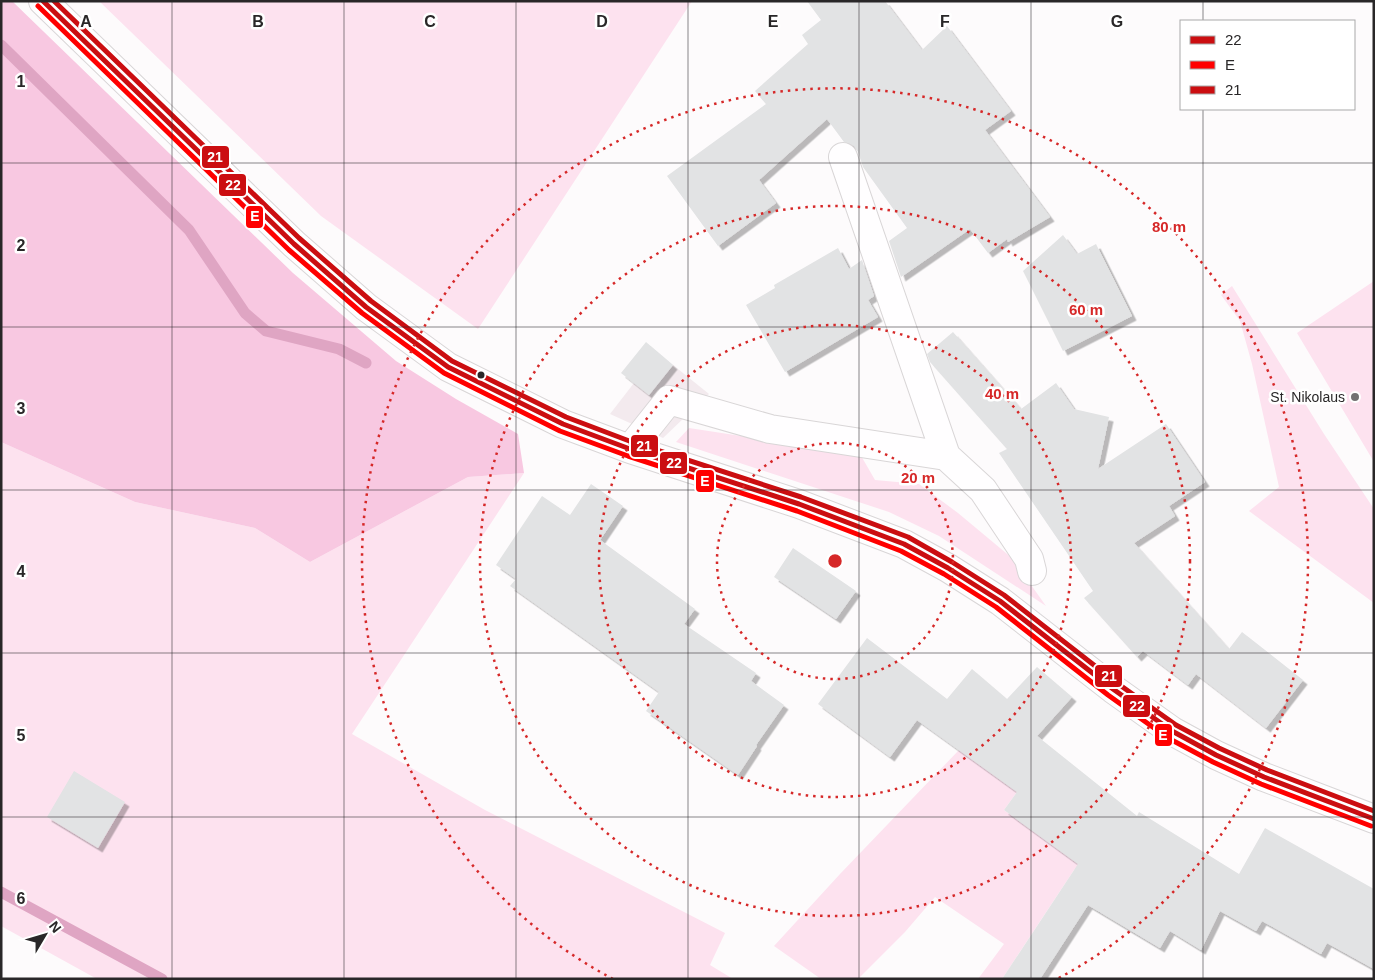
<svg xmlns="http://www.w3.org/2000/svg" width="1375" height="980" font-family="Arial,sans-serif">
<style>
.built{fill:#f3eaee}
.green{fill:#fde2ef}
.forest{fill:#f8c8e1}
.lines{fill:none;stroke-linecap:round;stroke-linejoin:round}
.stream{stroke:#dfa5c3;stroke-width:11}
.building{fill:#e2e3e4;filter:url(#shadow)}
.minor-casing{stroke:#d9d6d7;stroke-width:30}
.minor{stroke:#fffeff;stroke-width:28}
.bus-1-casing{stroke:#fff;stroke-width:9}
.bus-2-casing{stroke:#fff;stroke-width:9}
.bus-3-casing{stroke:#fff;stroke-width:9}
.bus-1{stroke:#cb0e11;stroke-width:5}
.bus-2{stroke:#f00;stroke-width:5}
.bus-3{stroke:#cb0e11;stroke-width:5}
.grid{fill:none;stroke:#292728;stroke-width:1;stroke-opacity:0.55}
.ring{fill:none;stroke:#d62828;stroke-width:2.5;stroke-dasharray:2.5 5}
.bus-dot{fill:#292728;stroke:#fff;stroke-width:2}
.poi-dot{fill:#737172;stroke:#fff;stroke-width:2}
.labels{text-anchor:middle;stroke-width:5;stroke-linejoin:round;paint-order:stroke}
.poi-label{font-size:14px;fill:#292728;stroke:#fff;text-anchor:end}
.grid-label{font-size:16px;text-anchor:middle;font-weight:bold;fill:#292728;stroke:#fff;stroke-width:5;stroke-linejoin:round;paint-order:stroke}
.centre{fill:#d62828;stroke:#fff;stroke-width:2.5}
.ring-label{font-size:15px;text-anchor:middle;font-weight:bold;fill:#d62828;stroke:#fff;stroke-width:5;stroke-linejoin:round;paint-order:stroke}
.line-badge{stroke:#fff;stroke-width:2}
.badge-label{font-size:14px;text-anchor:middle;font-weight:bold;fill:#fff}
</style>
<defs>
<filter id="shadow"><feDropShadow dx="4.5" dy="4.5" stdDeviation="0" flood-color="#0004"/></filter>
</defs>
<rect width="100%" height="100%" fill="#fdfbfc"/>
<path class="built" d="M 673,365 L 709,394 L 663,438 L 610,414 L 634,383 L 649,395 Z"/>
<path class="green" d="M 99,1 L 692,1 L 478,329 L 321,216 Z
M 1374,281 L 1374,462 L 1297,333 Z
M 1232,286 L 1324,434 L 1374,509 L 1374,603 L 1249,511 L 1279,487 L 1252,364 L 1240,321 L 1221,295 Z
M 689,428 L 860,454 L 875,480 L 919,484 L 958,513 L 1012,558 L 1046,606 L 939,536 L 889,512 L 676,442 Z
M 1,442 L 135,502 L 255,528 L 310,562 L 468,477 L 524,473 L 352,734 L 485,810 L 725,933 L 710,965 L 733,979 L 97,979 L 1,926 Z
M 959,750 L 1017,792 L 1004,810 L 1081,866 L 1074,870 L 1002,979 L 978,979 L 1004,944 L 935,897 L 905,932 L 858,979 L 821,979 L 774,946 L 840,874 Z"/>
<path class="forest" d="M 1,1 L 12,1 L 293,273 L 396,361 L 456,399 L 518,434 L 524,473 L 468,477 L 310,562 L 255,528 L 135,502 L 1,442 Z"/>
<g class="lines">
<path class="stream" d="M 1,45 L 189,230 L 245,313 L 266,331 L 339,349 L 366,363
M 1,892 L 162,979"/>
</g>
<path class="building" d="M 807,1 L 885,1 L 922,50 L 947,26 L 1011,111 L 985,130 L 1050,217 L 1008,242 L 1007,239 L 988,253 L 970,229 L 901,277 L 889,241 L 907,228 L 863,167 L 858,152 L 854,146 L 844,142 L 827,119 L 759,180 L 776,203 L 718,246 L 667,176 L 766,104 L 755,91 L 808,44 L 802,35 L 821,20 Z
M 1063,235 L 1077,254 L 1096,244 L 1132,316 L 1063,351 L 1023,271 Z
M 838,248 L 849,269 L 862,260 L 874,296 L 868,300 L 878,317 L 785,372 L 746,305 L 775,288 L 774,285 Z
M 953,332 L 1021,409 L 1056,383 L 1074,409 L 1109,417 L 1098,469 L 1166,424 L 1205,482 L 1169,506 L 1175,516 L 1134,543 L 1229,649 L 1242,632 L 1303,680 L 1266,728 L 1196,674 L 1188,685 L 1143,651 L 1137,657 L 1084,598 L 1093,591 L 999,453 L 1007,449 L 930,362 L 927,354 Z
M 646,342 L 673,365 L 649,395 L 621,373 Z
M 591,484 L 623,506 L 600,540 L 695,609 L 684,624 L 756,673 L 751,681 L 784,705 L 756,745 L 757,746 L 738,775 L 646,711 L 659,692 L 510,586 L 516,579 L 496,565 L 542,496 L 570,515 Z
M 793,548 L 856,591 L 836,619 L 774,577 Z
M 867,638 L 947,699 L 972,669 L 1007,699 L 1037,667 L 1072,697 L 1037,736 L 1137,816 L 1139,812 L 1239,874 L 1265,828 L 1374,889 L 1374,969 L 1327,943 L 1321,954 L 1262,921 L 1256,931 L 1220,911 L 1201,950 L 1170,931 L 1160,948 L 1088,905 L 1040,979 L 1002,979 L 1078,864 L 1004,810 L 1017,792 L 917,720 L 890,757 L 818,704 Z
M 74,771 L 125,802 L 98,848 L 47,817 Z"/>
<g class="lines">
<defs>
<path id="minor" d="M 43,1 L 294,244 L 366,307 L 448,367 L 563,424 L 630,449 L 799,504 L 904,544 L 948,568 L 1000,601 L 1113,689 L 1172,731 L 1216,755 L 1264,777 L 1374,819
M 843,157 L 946,456
M 630,449 L 669,400 L 770,429 L 946,456 L 983,490 L 1029,559 L 1032,571"/>
</defs>
<use href="#minor" class="minor-casing"/>
<use href="#minor" class="minor"/>
<defs>
<path id="bus-1" d="M 43,1 L 294,244 L 366,307 L 448,367 L 563,424 L 630,449 L 799,504 L 904,544 L 948,568 L 1000,601 L 1113,689 L 1172,731 L 1216,755 L 1264,777 L 1374,819"/>
<path id="bus-2" d="M 38,6 L 289,250 L 362,313 L 444,373 L 560,431 L 628,456 L 797,511 L 901,551 L 944,574 L 996,607 L 1108,695 L 1168,738 L 1213,762 L 1261,784 L 1371,826"/>
<path id="bus-3" d="M 54,1 L 299,238 L 371,301 L 452,361 L 566,417 L 632,442 L 801,497 L 908,537 L 952,562 L 1004,595 L 1117,683 L 1176,725 L 1219,748 L 1267,770 L 1374,811"/>
</defs>
<use href="#bus-1" class="bus-1-casing"/>
<use href="#bus-2" class="bus-2-casing"/>
<use href="#bus-3" class="bus-3-casing"/>
<use href="#bus-1" class="bus-1"/>
<use href="#bus-2" class="bus-2"/>
<use href="#bus-3" class="bus-3"/>
</g>
<path class="grid" d="M 172,1 L 172,979M 344,1 L 344,979M 516,1 L 516,979M 688,1 L 688,979M 859,1 L 859,979M 1031,1 L 1031,979M 1203,1 L 1203,21M 1203,109 L 1203,979M 1,163 L 1374,163M 1,327 L 1374,327M 1,490 L 1374,490M 1,653 L 1374,653M 1,817 L 1374,817"/>
<g class="ring">
<circle cx="835" cy="561" r="118"/>
<circle cx="835" cy="561" r="236"/>
<circle cx="835" cy="561" r="355"/>
<path d="M613 979A473 473 0 1 1 1057 979"/>
</g>
<circle class="bus-dot" cx="481" cy="375" r="4.5"/>
<circle class="poi-dot" cx="1355" cy="397" r="5"/>
<g class="labels">
<g class="poi-label">
<text x="1345" y="402">St. Nikolaus</text>
</g>
</g>
<g class="grid-label">
<text x="86" y="27">A</text>
<text x="258" y="27">B</text>
<text x="430" y="27">C</text>
<text x="602" y="27">D</text>
<text x="773" y="27">E</text>
<text x="945" y="27">F</text>
<text x="1117" y="27">G</text>
<text x="21" y="87">1</text>
<text x="21" y="251">2</text>
<text x="21" y="414">3</text>
<text x="21" y="577">4</text>
<text x="21" y="741">5</text>
<text x="21" y="904">6</text>
</g>
<circle cx="835" cy="561" r="8" class="centre"/>
<g class="ring-label">
<text x="1169" y="232">80 m</text>
<text x="1086" y="315">60 m</text>
<text x="1002" y="399">40 m</text>
<text x="918" y="483">20 m</text>
</g>
<g class="line-badge">
<rect x="201" y="145" width="29" height="24" rx="5" fill="#cb0e11"/>
<rect x="218" y="173" width="29" height="24" rx="5" fill="#cb0e11"/>
<rect x="245" y="205" width="19" height="24" rx="5" fill="#f00"/>
<rect x="630" y="434" width="29" height="24" rx="5" fill="#cb0e11"/>
<rect x="659" y="451" width="29" height="24" rx="5" fill="#cb0e11"/>
<rect x="695" y="469" width="20" height="24" rx="5" fill="#f00"/>
<rect x="1094" y="664" width="29" height="24" rx="5" fill="#cb0e11"/>
<rect x="1122" y="694" width="29" height="24" rx="5" fill="#cb0e11"/>
<rect x="1154" y="723" width="19" height="24" rx="5" fill="#f00"/>
</g>
<g class="badge-label">
<text x="215" y="162">21</text>
<text x="233" y="190">22</text>
<text x="255" y="221">E</text>
<text x="644" y="451">21</text>
<text x="674" y="468">22</text>
<text x="705" y="486">E</text>
<text x="1109" y="681">21</text>
<text x="1137" y="711">22</text>
<text x="1163" y="740">E</text>
</g>
<rect width="1375" height="980" fill="none" stroke="#292728" stroke-width="5"/>
<rect x="1180" y="20" width="175" height="90" fill="#ffffff" stroke="#a9a9a9"/>
<rect x="1190" y="36" width="25" height="8" fill="#cb0e11" stroke="#a9a9a9"/>
<text x="1225" y="45" font-size="15" fill="#292728">22</text>
<rect x="1190" y="61" width="25" height="8" fill="#ff0000" stroke="#a9a9a9"/>
<text x="1225" y="70" font-size="15" fill="#292728">E</text>
<rect x="1190" y="86" width="25" height="8" fill="#cb0e11" stroke="#a9a9a9"/>
<text x="1225" y="95" font-size="15" fill="#292728">21</text>
<g transform="translate(45 935) rotate(52)" stroke="#ffffff" stroke-width="4" paint-order="stroke">
<path d="M0-4L9 19L0 12L-9 19Z" fill="#292728"/>
<text y="-8" font-size="14" font-weight="bold" text-anchor="middle" fill="#292728">N</text>
</g>
</svg>
